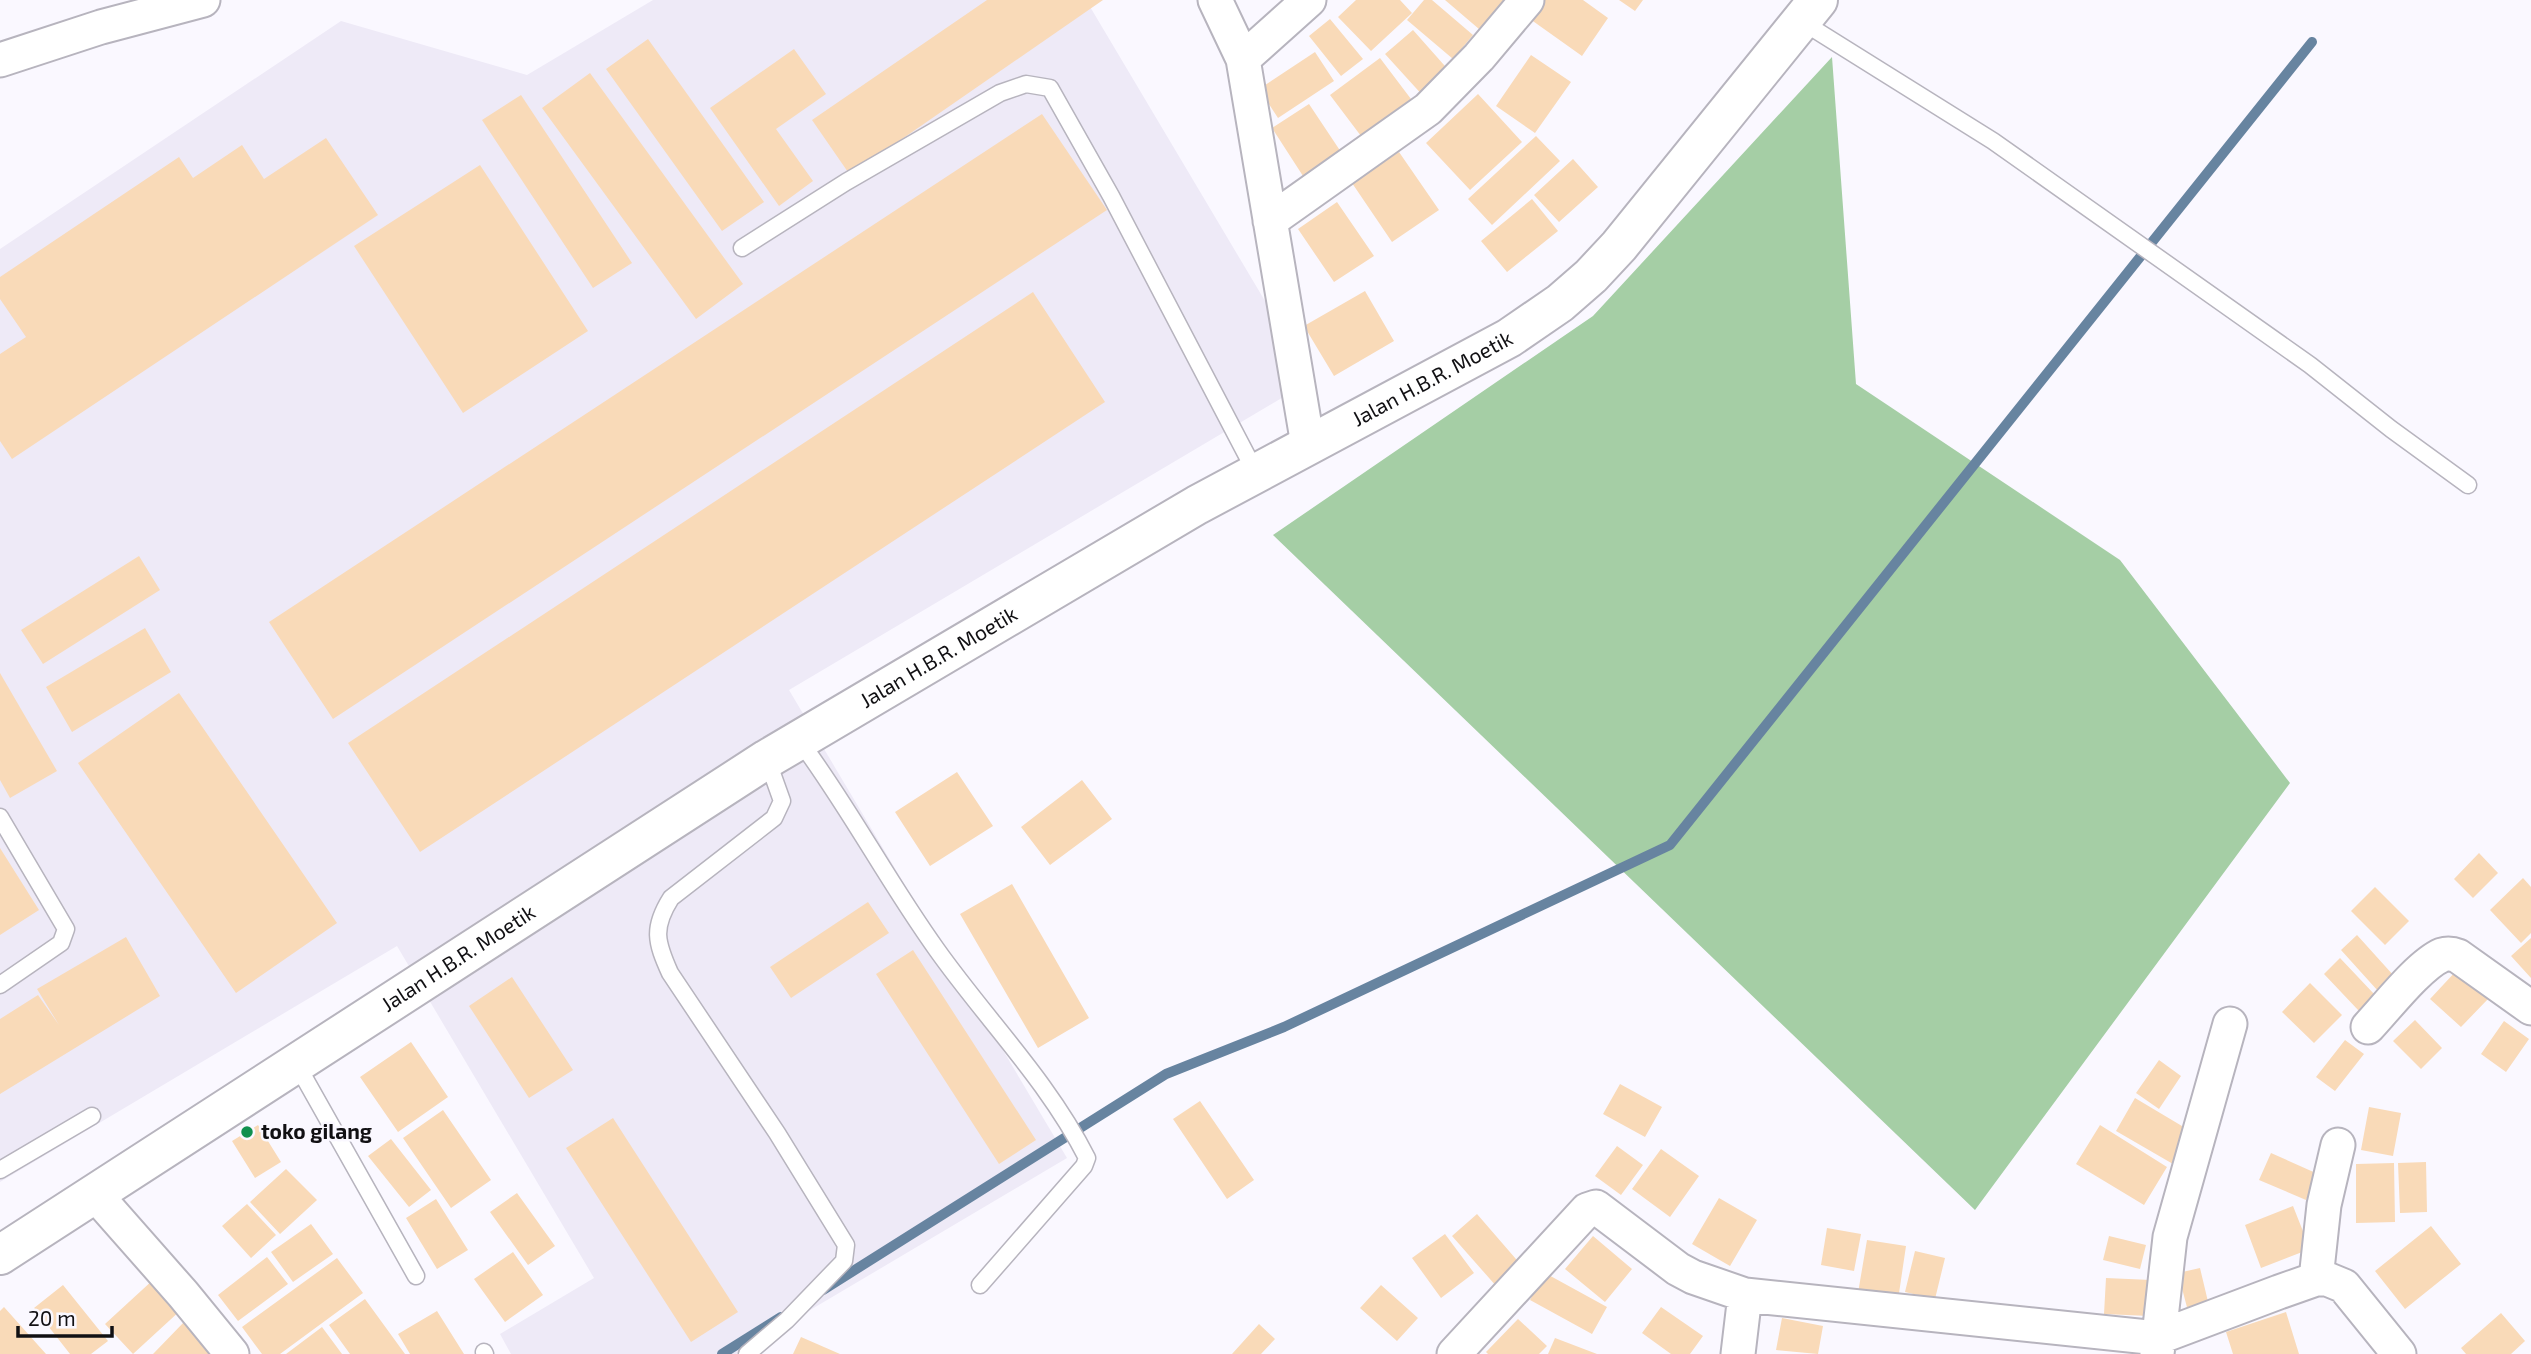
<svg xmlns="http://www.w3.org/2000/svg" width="2531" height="1354" font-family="'Exo 2',sans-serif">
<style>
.built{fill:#eeeaf7}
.forest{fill:#a5cea5}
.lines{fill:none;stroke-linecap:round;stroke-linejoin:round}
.stream{stroke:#6784a0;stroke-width:10}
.building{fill:#f9dab8}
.lane-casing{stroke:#b7b4be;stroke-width:19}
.street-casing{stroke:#b7b4be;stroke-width:37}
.secondary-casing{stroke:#b7b4be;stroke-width:42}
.lane{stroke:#fff;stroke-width:16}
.street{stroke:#fff;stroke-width:33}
.secondary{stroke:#fff;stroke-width:38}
.poi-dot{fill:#10904e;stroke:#faf8ff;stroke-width:2.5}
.labels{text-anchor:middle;stroke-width:5;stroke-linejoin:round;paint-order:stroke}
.street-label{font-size:21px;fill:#111013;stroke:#faf8ff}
.poi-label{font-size:21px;font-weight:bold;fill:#111013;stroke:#faf8ff;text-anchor:start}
</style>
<rect width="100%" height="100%" fill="#faf8ff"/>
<path class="built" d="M 653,0 L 1086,0 L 1312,380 L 789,690 L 1067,1158 L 736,1354 L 511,1354 L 500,1334 L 594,1278 L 397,946 L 0,1182 L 0,249 L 341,21 L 527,75 Z"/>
<path class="forest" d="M 1832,57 L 1856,384 L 2120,560 L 2290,783 L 1975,1210 L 1273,535 L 1593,316 Z"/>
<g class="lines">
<path class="stream" d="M 823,1290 L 1166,1074 L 1284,1027 L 1670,845 L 2312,42
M 722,1354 L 781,1317"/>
</g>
<path class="building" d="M 987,0 L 1103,0 L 850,175 L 812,120 Z
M 1356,0 L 1400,0 L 1412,13 L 1371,51 L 1338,17 Z
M 1424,0 L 1432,0 L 1473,35 L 1453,59 L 1407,20 Z
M 1445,0 L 1504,0 L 1479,29 Z
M 1543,0 L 1583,0 L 1608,18 L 1582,56 L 1530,19 Z
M 1619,0 L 1643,0 L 1635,11 Z
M 1330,19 L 1363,59 L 1341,76 L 1309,36 Z
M 1413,30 L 1452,74 L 1425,98 L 1385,54 Z
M 648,39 L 764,202 L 722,231 L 606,69 Z
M 794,49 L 826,94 L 776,129 L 813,181 L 779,206 L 710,108 Z
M 1315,52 L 1334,81 L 1278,118 L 1259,89 Z
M 1531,55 L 1571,82 L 1535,133 L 1496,106 Z
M 1380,58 L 1411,99 L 1361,136 L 1330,95 Z
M 590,73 L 743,284 L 696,319 L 542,108 Z
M 1478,94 L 1522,142 L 1470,190 L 1426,143 Z
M 521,95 L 632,263 L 593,288 L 482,120 Z
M 1309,104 L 1341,152 L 1303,176 L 1272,128 Z
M 1042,114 L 1107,210 L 333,719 L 269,622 Z
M 1536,136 L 1560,161 L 1492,225 L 1468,199 Z
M 326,138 L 378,215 L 12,459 L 0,441 L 0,354 L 26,337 L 0,299 L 0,277 L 179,157 L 193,178 L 242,145 L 264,179 Z
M 1399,152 L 1439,210 L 1392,242 L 1352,183 Z
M 1573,159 L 1598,187 L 1559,222 L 1534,195 Z
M 480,165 L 588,331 L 463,413 L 354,246 Z
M 1532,199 L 1558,231 L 1507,272 L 1481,241 Z
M 1337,202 L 1374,256 L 1334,282 L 1298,229 Z
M 1365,291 L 1394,341 L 1334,376 L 1304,326 Z
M 1033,292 L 1105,402 L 420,852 L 348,743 Z
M 139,556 L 160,590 L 43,664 L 21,630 Z
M 145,628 L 171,672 L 72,732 L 46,687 Z
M 0,673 L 57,771 L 10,798 L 0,780 Z
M 179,693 L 337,923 L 236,993 L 78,763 Z
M 957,772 L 993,826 L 930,866 L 895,812 Z
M 1082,780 L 1112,819 L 1050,865 L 1021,827 Z
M 0,848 L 39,910 L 0,935 Z
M 2479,853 L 2498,873 L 2473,898 L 2454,879 Z
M 2523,878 L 2531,887 L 2531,933 L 2521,943 L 2490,910 Z
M 1012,884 L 1089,1018 L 1038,1048 L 960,914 Z
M 2375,887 L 2409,921 L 2385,945 L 2351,911 Z
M 868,902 L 889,933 L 791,998 L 770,967 Z
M 2357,935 L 2394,976 L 2378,991 L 2341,950 Z
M 126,937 L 160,996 L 0,1094 L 0,1019 L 38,995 L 59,1025 L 37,989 Z
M 2531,938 L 2531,978 L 2511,956 Z
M 913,950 L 1036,1140 L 999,1164 L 876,974 Z
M 2340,958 L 2375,995 L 2359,1011 L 2324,974 Z
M 2457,970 L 2488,999 L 2461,1027 L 2430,999 Z
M 512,977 L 573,1070 L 529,1098 L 469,1006 Z
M 2310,983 L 2342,1015 L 2314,1043 L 2282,1012 Z
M 2415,1020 L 2442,1048 L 2421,1069 L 2393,1041 Z
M 2504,1021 L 2529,1039 L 2506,1072 L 2481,1054 Z
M 2345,1040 L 2364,1054 L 2335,1091 L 2316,1077 Z
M 411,1042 L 448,1097 L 398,1132 L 360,1077 Z
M 2159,1060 L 2181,1076 L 2159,1109 L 2136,1093 Z
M 1620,1084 L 1662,1107 L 1645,1137 L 1603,1114 Z
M 2135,1098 L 2192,1132 L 2173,1164 L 2116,1131 Z
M 1200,1101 L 1254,1180 L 1227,1199 L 1173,1119 Z
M 2369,1107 L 2401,1113 L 2393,1156 L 2361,1150 Z
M 443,1110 L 491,1180 L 451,1208 L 403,1138 Z
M 613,1118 L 738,1312 L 691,1342 L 566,1148 Z
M 258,1125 L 281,1162 L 255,1178 L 232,1141 Z
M 2100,1125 L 2167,1167 L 2144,1205 L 2076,1164 Z
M 391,1139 L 431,1190 L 409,1207 L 368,1156 Z
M 1617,1146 L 1643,1165 L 1621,1195 L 1595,1176 Z
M 1661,1149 L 1699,1176 L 1670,1217 L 1632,1189 Z
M 2271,1153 L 2318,1174 L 2306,1200 L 2259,1180 Z
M 2426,1162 L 2427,1212 L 2400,1213 L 2398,1163 Z
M 2394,1163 L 2395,1222 L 2356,1223 L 2356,1164 Z
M 286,1169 L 317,1200 L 280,1234 L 250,1202 Z
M 517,1193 L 555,1246 L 528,1265 L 490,1212 Z
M 1719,1198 L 1757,1220 L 1730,1266 L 1692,1244 Z
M 436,1199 L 468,1250 L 437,1269 L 406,1218 Z
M 247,1204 L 276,1235 L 251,1258 L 222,1226 Z
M 2293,1206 L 2310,1249 L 2261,1268 L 2245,1225 Z
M 1477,1214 L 1522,1266 L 1497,1287 L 1452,1236 Z
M 311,1224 L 333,1254 L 293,1282 L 271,1252 Z
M 2431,1226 L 2461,1264 L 2405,1309 L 2375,1271 Z
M 1827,1228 L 1861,1234 L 1854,1271 L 1821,1265 Z
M 1445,1234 L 1474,1273 L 1441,1298 L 1412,1258 Z
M 1593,1236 L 1632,1269 L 1605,1302 L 1565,1269 Z
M 2109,1236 L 2146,1245 L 2140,1269 L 2103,1260 Z
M 1867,1240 L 1906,1246 L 1898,1300 L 1858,1293 Z
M 1915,1251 L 1945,1258 L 1935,1299 L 1905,1292 Z
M 513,1252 L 543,1295 L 505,1322 L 474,1279 Z
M 267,1257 L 288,1284 L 238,1321 L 218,1295 Z
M 337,1258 L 363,1293 L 280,1354 L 262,1354 L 242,1327 Z
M 2200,1268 L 2210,1310 L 2189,1315 L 2178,1273 Z
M 1545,1273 L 1607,1307 L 1592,1334 L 1530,1300 Z
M 2106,1278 L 2151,1280 L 2149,1316 L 2104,1314 Z
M 154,1279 L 182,1309 L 133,1354 L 105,1324 Z
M 63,1285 L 108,1341 L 91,1354 L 70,1354 L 34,1308 Z
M 1381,1285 L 1418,1318 L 1397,1341 L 1360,1308 Z
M 365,1299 L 405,1354 L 350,1354 L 329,1325 Z
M 4,1307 L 46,1354 L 0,1354 L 0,1311 Z
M 1661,1307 L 1703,1336 L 1690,1354 L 1671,1354 L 1642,1333 Z
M 437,1311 L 464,1354 L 410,1354 L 398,1334 Z
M 2286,1312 L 2299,1354 L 2233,1354 L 2226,1332 Z
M 2501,1313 L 2525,1341 L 2511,1354 L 2466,1354 L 2461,1348 Z
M 1782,1318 L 1823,1326 L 1818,1354 L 1776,1350 Z
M 1518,1319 L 1547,1346 L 1539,1354 L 1488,1354 L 1486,1352 Z
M 185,1321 L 218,1354 L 153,1354 Z
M 1259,1324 L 1275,1339 L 1261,1354 L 1232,1354 Z
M 322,1327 L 342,1354 L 286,1354 Z
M 801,1337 L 840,1354 L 793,1354 Z
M 1555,1338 L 1597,1354 L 1548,1354 Z"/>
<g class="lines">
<defs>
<path id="lane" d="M 1801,21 L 1993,141 L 2310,365 L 2391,429 L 2468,485
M 742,248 L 846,182 L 1000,93 L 1026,84 L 1050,88 L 1111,196 L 1256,473
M 799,740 C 849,807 888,882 937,950 C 986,1019 1048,1081 1087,1158 L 1084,1166 L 980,1285
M 0,817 L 66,929 L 61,943 L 0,985
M 296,1063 L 416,1276
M 0,1170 L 92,1116
M 484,1352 L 485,1354
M 747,1354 L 787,1320 L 844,1261 L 846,1245 L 777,1133 L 670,973 C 656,942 652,928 671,898 L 774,818 L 782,801 L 767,759"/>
<path id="street" d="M 1215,0 L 1243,59 L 1308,445
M 1243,59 L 1309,0
M 0,60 L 101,27 L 203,0
M 1270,221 L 1428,109 L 1479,57 L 1527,0
M 2368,1027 C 2386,1008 2419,965 2442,955 C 2448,953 2453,954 2458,956 L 2531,1008
M 94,1193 L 183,1294 L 232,1354
M 2316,1279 L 2324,1205 L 2338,1145
M 1454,1354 L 1587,1210 L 1596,1207 L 1678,1269 L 1693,1277 L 1745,1295 L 2157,1338 L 2279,1292 L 2316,1279 L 2327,1279 L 2344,1286 L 2399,1354
M 1738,1354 L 1745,1295
M 2157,1354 L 2170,1237 L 2230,1024"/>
<g id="secondary">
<path id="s1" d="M 0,1255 L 767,759 L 1197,505 L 1509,338 L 1560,303 L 1591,276 L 1619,246 L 1818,0"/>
</g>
</defs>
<use href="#lane" class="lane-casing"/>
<use href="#street" class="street-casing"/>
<use href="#secondary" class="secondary-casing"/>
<use href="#lane" class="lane"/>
<use href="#street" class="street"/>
<use href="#secondary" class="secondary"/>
</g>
<circle class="poi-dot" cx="247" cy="1132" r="7"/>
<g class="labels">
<g class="street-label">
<text dy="7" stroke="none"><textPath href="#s1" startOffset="1680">Jalan H.B.R. Moetik</textPath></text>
<text dy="7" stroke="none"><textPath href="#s1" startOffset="1113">Jalan H.B.R. Moetik</textPath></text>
<text dy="7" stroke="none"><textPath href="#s1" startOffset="546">Jalan H.B.R. Moetik</textPath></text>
</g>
<g class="poi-label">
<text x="261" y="1139">toko gilang</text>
</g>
</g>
<path d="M18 1326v10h94v-10" fill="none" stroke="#111013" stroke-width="3.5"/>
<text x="28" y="1326" font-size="21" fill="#111013" stroke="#faf8ff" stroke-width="5" paint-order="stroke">20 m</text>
</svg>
